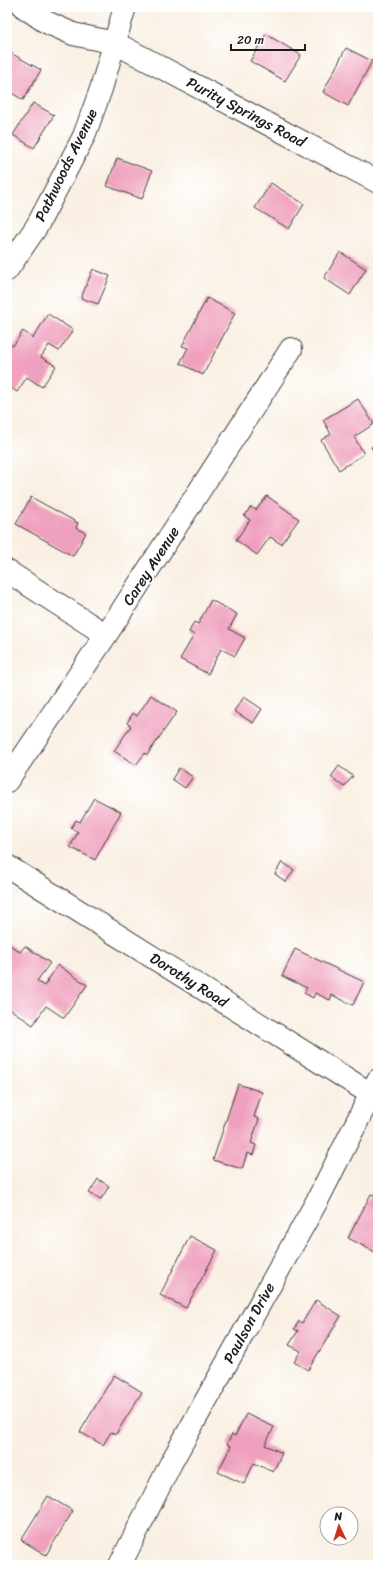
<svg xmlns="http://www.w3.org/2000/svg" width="385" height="1572" font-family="Sriracha,sans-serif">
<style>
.building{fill:#efa0be}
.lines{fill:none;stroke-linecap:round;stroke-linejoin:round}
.minor-casing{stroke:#3d3c3a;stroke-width:24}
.minor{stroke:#fff;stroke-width:22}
.labels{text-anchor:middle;stroke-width:4;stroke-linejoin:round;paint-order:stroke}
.street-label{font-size:15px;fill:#1c1c1c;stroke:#fff}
</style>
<rect width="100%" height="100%" fill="#fff"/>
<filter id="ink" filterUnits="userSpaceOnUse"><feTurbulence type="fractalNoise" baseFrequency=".025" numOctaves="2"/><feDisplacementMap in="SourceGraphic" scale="8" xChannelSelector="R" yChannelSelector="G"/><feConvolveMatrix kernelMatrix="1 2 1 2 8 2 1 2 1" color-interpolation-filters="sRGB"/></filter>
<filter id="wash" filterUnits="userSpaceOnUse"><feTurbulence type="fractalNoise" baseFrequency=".012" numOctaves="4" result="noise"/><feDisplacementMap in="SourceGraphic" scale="16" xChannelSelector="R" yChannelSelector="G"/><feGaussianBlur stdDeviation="0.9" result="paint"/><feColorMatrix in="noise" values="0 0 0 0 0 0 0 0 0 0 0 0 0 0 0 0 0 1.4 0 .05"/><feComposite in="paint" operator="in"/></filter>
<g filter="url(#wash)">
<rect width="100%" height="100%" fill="#f9efe2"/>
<g id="blocks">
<path class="building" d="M 266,34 L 301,55 L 285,81 L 250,61 Z
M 346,48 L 372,61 L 348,106 L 323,92 Z
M 7,51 L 41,70 L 23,100 L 7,90 Z
M 33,103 L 54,115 L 34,148 L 13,135 Z
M 117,158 L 152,171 L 142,199 L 107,186 Z
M 271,183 L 304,204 L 289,229 L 255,208 Z
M 340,252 L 366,269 L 350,295 L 324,278 Z
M 93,269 L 110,276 L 98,304 L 81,298 Z
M 207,298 L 235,313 L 203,375 L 180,363 L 188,348 L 182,346 Z
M 48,314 L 73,330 L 59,351 L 49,345 L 41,357 L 56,366 L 42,387 L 27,377 L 17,392 L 7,385 L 7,347 L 9,343 L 13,346 L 23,331 L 33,338 Z
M 358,399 L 374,424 L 354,437 L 364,454 L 339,470 L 321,440 L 331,434 L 323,420 Z
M 378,443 L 378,458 L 371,447 Z
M 267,496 L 299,519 L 281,544 L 270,537 L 257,555 L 236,540 L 250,520 L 244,516 L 251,507 L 256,510 Z
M 31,497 L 78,523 L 76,528 L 86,533 L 73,556 L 16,524 Z
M 211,600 L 237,614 L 229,629 L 245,638 L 235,656 L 221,649 L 208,674 L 180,659 L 194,635 L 189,632 L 194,622 L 198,624 Z
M 151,695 L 177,712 L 147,755 L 145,753 L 136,765 L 114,751 L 131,726 L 127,723 L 133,713 L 137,716 Z
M 244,697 L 262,709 L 253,723 L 234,711 Z
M 339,766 L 353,776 L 344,787 L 331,777 Z
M 179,768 L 193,777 L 185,788 L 172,779 Z
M 94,798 L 121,812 L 95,860 L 70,847 L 78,832 L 71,828 L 76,820 L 80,822 Z
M 282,862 L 294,870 L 286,882 L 275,874 Z
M 7,943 L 20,952 L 25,946 L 50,963 L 37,981 L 44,986 L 58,965 L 87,985 L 64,1018 L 46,1006 L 33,1025 L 7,1007 Z
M 295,949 L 364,982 L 353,1005 L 332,995 L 330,1000 L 315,993 L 313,998 L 304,993 L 307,988 L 282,976 Z
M 238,1084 L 262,1092 L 254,1117 L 259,1119 L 251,1143 L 256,1145 L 253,1155 L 247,1153 L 242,1169 L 213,1160 Z
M 98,1179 L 109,1186 L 101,1199 L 89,1193 Z
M 378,1192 L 378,1251 L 377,1253 L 348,1238 L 371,1194 L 376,1196 Z
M 190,1236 L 217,1250 L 186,1308 L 160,1295 Z
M 316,1300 L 341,1316 L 308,1370 L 294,1362 L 301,1351 L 289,1345 L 298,1331 L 294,1329 L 299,1321 L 302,1323 Z
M 114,1375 L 142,1392 L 116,1434 L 111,1432 L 103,1445 L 80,1432 Z
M 246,1414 L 274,1427 L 265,1445 L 282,1453 L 273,1472 L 254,1463 L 244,1484 L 218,1472 L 231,1446 L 227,1444 L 232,1434 L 235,1436 Z
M 48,1496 L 73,1511 L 46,1555 L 21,1540 Z"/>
</g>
</g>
<g filter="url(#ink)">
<use href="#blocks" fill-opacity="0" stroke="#3d3c3a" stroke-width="1"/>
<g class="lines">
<defs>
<path id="minor" d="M 24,7 L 46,22 L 73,34 L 115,43 L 378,182
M 7,270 L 37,226 L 84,136 L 101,89 L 125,7
M 7,571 L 106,635
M 7,781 L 106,635 L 291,349
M 7,866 L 371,1094
M 120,1565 L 171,1463 L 317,1201 L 378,1080"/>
</defs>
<use href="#minor" class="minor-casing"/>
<use href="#minor" class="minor"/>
</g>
</g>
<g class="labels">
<g class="street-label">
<text transform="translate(246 112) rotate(28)" y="5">Purity Springs Road</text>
<text transform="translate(66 165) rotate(-64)" y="5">Pathwoods Avenue</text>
<text transform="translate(151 566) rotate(-57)" y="5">Carey Avenue</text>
<text transform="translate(189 980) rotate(32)" y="5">Dorothy Road</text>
<text transform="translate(249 1323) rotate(-61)" y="5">Paulson Drive</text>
</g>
</g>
<rect width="385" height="1572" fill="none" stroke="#fff" stroke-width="24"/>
<g transform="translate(339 1526) rotate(356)"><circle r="19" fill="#ffffff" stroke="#a4a4a4"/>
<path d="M0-3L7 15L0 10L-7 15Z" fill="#c8321e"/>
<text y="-6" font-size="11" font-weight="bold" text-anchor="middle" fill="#1c1c1c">N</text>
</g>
<path d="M231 44v6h74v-6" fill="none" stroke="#1c1c1c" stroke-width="2"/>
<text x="237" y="44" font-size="12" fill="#1c1c1c" stroke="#ffffff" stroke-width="3" paint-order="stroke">20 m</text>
</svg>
